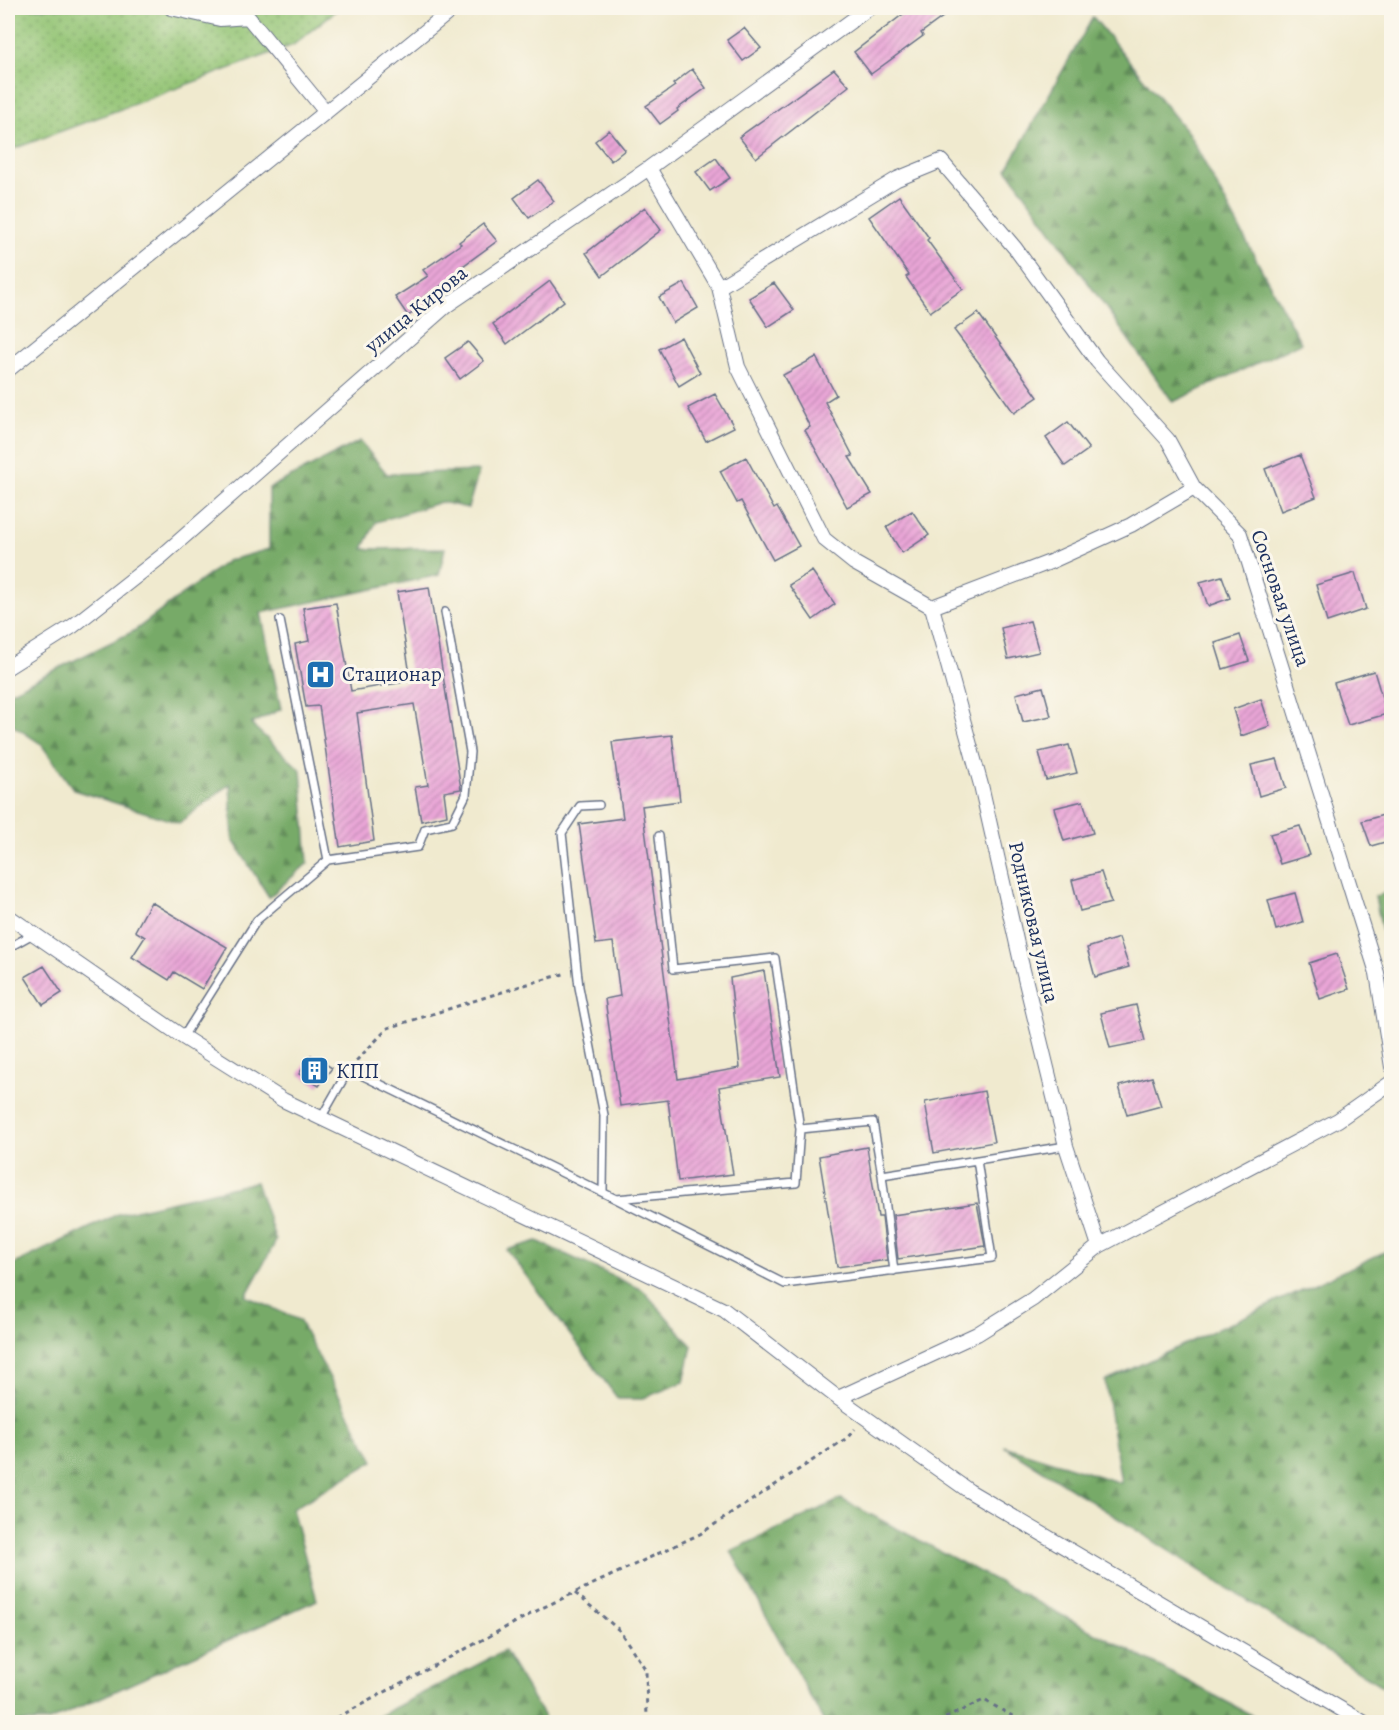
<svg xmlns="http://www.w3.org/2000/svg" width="1399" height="1730" font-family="Alegreya,serif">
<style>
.grass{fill:url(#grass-dots);stroke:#587a6a;stroke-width:1.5}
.forest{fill:url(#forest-firs);stroke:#496c62;stroke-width:1.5}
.building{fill:url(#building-hatch)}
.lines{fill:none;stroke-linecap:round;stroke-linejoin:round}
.lane-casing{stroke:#667086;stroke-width:10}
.street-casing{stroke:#667086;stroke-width:16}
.path{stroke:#667086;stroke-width:3;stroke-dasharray:4.5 4.5;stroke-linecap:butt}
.lane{stroke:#fff;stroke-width:7}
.street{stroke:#fff;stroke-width:14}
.labels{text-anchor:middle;stroke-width:6;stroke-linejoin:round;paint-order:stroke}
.street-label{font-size:21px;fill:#1b2f5e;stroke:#fbf7ec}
.poi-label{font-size:21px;fill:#1b2f5e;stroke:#fbf7ec;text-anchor:start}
</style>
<defs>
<pattern id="grass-dots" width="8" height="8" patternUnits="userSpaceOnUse" patternTransform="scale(1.5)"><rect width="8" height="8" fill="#94c576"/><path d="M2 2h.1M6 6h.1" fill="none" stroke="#78a064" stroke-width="1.8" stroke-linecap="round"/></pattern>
<pattern id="forest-firs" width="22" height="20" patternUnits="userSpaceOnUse" patternTransform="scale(1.5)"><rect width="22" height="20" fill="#77aa67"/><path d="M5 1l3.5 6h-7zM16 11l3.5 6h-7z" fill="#618b58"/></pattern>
<pattern id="building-hatch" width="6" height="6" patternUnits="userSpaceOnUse" patternTransform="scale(1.5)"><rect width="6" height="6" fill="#eaa6d7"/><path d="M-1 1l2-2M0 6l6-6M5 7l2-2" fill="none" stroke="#bd88b2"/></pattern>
</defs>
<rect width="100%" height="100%" fill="#fbf7ec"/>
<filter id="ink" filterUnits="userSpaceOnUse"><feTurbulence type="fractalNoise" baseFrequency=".0167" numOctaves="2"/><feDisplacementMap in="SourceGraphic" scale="12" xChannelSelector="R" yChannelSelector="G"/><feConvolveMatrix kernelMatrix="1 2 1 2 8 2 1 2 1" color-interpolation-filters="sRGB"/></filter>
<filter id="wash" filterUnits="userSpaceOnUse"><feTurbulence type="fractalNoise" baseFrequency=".008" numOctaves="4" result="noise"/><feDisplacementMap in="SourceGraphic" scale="24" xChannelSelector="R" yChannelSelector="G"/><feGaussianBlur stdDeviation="1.35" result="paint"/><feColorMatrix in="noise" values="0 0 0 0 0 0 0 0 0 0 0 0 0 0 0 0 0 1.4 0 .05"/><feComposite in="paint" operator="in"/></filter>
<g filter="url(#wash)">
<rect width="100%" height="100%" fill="#f0eacf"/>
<path class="grass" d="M 8,8 L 339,8 L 293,45 L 8,151 Z"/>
<path class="forest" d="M 1093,17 L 1189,134 L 1301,343 L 1173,402 L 1007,169 Z
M 360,441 L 387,474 L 479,471 L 468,508 L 441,502 L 376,522 L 363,549 L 445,548 L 439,575 L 261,613 L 281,709 L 251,724 L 301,770 L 308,863 L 269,897 L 233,840 L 230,784 L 179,823 L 74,790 L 41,744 L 8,722 L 8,693 L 134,631 L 227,561 L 269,549 L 269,488 Z
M 1391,889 L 1391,972 L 1375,897 Z
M 256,1182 L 276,1241 L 246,1296 L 299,1320 L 374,1461 L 292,1509 L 317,1600 L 47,1722 L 8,1722 L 8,1267 L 118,1214 Z
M 537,1241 L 643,1290 L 692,1346 L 684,1382 L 641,1399 L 618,1399 L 507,1250 Z
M 1391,1249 L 1391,1692 L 1004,1446 L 1121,1483 L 1105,1381 Z
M 841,1499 L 1265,1722 L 824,1722 L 731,1551 Z
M 504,1651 L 547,1722 L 367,1722 Z"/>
<g id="blocks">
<path class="building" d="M 911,8 L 955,8 L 921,33 L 923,36 L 871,74 L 854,52 Z
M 744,28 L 761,48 L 743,61 L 727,40 Z
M 692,69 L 706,88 L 677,109 L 678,111 L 660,124 L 646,106 L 675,86 L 673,84 Z
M 834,69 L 849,86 L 756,158 L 739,137 Z
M 609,130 L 625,150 L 611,161 L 595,141 Z
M 716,158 L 730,178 L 710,191 L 696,172 Z
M 538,180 L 554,201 L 529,218 L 514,198 Z
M 899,196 L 929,238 L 927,240 L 963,289 L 930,312 L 906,277 L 909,275 L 869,217 Z
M 645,207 L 661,230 L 602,276 L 586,253 Z
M 483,224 L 497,241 L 459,269 L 461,272 L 423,298 L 427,304 L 408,316 L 395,297 L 428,276 L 423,270 L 461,244 L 459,242 Z
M 550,281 L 564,301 L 507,344 L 493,324 Z
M 684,283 L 698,308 L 673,323 L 659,297 Z
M 774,283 L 794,310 L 768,327 L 749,298 Z
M 978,313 L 1038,397 L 1014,413 L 982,367 L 954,330 Z
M 681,337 L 700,373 L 679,386 L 659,349 Z
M 468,342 L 484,361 L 460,379 L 445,358 Z
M 816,357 L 836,395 L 825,402 L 853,456 L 849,457 L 872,494 L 847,507 L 805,430 L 810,427 L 783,375 Z
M 715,394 L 734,427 L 706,441 L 688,408 Z
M 1068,422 L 1089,449 L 1065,466 L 1046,438 Z
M 1300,455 L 1316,497 L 1281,511 L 1265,469 Z
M 746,457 L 774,509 L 777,507 L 799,546 L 773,560 L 741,501 L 737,503 L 720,471 Z
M 912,511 L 929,535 L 902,553 L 886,527 Z
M 812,571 L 835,604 L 813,620 L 789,585 Z
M 1355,573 L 1366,609 L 1327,622 L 1316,585 Z
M 1222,576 L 1230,598 L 1208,606 L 1200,582 Z
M 429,587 L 461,789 L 444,792 L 447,815 L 421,821 L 415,787 L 428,785 L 414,704 L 357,713 L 374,841 L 340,847 L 319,706 L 306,707 L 295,644 L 309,641 L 303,608 L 336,603 L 351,691 L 411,681 L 397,592 Z
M 1030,621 L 1039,652 L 1008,659 L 1001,628 Z
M 1240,635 L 1249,661 L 1223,669 L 1215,643 Z
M 1374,671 L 1387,714 L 1348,725 L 1334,683 Z
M 1043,687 L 1051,716 L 1023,722 L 1016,694 Z
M 1261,699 L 1270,726 L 1241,736 L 1233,709 Z
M 672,735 L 680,801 L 642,806 L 678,1079 L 740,1068 L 730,978 L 764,971 L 780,1077 L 719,1087 L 733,1174 L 678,1181 L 668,1100 L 620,1106 L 605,999 L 620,996 L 613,942 L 596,944 L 579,824 L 623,818 L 612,742 Z
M 1069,745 L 1077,773 L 1046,780 L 1039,752 Z
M 1277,759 L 1286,788 L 1259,796 L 1251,765 Z
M 1083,801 L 1093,833 L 1064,841 L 1054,808 Z
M 1387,814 L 1392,828 L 1392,840 L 1371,846 L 1362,821 Z
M 1300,826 L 1310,855 L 1280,864 L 1270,834 Z
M 1101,872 L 1111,903 L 1080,911 L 1072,880 Z
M 1295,893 L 1303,922 L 1276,930 L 1268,900 Z
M 151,902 L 227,947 L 202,989 L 174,972 L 169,980 L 132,957 L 145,937 L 135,931 Z
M 1119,938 L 1129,967 L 1095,977 L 1087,948 Z
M 1337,954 L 1349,989 L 1320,999 L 1309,963 Z
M 44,966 L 62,993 L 43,1005 L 25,977 Z
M 1136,1005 L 1145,1041 L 1110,1048 L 1101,1013 Z
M 311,1055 L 332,1068 L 319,1086 L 299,1074 Z
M 1152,1077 L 1161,1106 L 1127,1115 L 1119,1086 Z
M 984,1091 L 994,1142 L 934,1153 L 925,1102 Z
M 867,1147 L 878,1217 L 882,1217 L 887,1260 L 837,1267 L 819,1156 Z
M 977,1203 L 985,1246 L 898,1259 L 893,1215 Z"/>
</g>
</g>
<g filter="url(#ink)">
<use href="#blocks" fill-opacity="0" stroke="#667086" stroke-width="1.5"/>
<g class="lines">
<defs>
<path id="lane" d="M 599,805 L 580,806 L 562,833 L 579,987 L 604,1115 L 603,1192
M 328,860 L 418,847 L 425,829 L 452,823 L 466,795 L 470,752 L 445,612
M 8,948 L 33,934
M 183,1037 L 257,920 L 328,860 L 280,620
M 321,1118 L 349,1069 L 616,1199 L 785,1284 L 992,1258 L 977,1160
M 800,1129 L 873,1122 L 882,1175 L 1066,1146
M 882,1175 L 894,1271
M 616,1199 L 796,1183 L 800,1129 L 775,958 L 673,969 L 659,836"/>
<path id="street" d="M 171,8 L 220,19 L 248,17 L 326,112
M 649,168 L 719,287 L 738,367 L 824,539 L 854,563 L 932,607
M 719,287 L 897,179 L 941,161 L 1015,248 L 1097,361 L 1168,440 L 1194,488 L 1240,534 L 1377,973 L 1392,1067
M 8,370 L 454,8
M 932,607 L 981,785 L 1021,962 L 1066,1146 L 1099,1246
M 932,607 L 1050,562 L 1131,525 L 1194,488
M 8,667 L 73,626 L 162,556 L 446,306 L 649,168 L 869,8
M 8,916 L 183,1037 L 283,1100 L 724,1310 L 838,1398 L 969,1491 L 1363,1722
M 838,1398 L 977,1334 L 1033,1299 L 1099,1246 L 1338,1120 L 1392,1082"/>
</defs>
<use href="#lane" class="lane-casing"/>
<use href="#street" class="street-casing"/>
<path class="path" d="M 356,1061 L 388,1028 L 521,986 L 567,973
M 575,1593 L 619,1630 L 646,1670 L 647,1722
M 329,1722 L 542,1608 L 700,1534 L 847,1438 L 855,1429
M 937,1722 L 984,1700 L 1023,1722"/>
<use href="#lane" class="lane"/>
<use href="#street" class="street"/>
</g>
</g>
<defs>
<symbol id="hospital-square" viewBox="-11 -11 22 22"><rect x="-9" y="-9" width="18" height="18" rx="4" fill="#1f6fb2" stroke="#fbf7ec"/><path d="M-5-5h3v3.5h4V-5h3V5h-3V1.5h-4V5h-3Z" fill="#fff"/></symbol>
<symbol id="building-square" viewBox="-11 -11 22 22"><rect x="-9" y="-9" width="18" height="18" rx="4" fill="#1f6fb2" stroke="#fbf7ec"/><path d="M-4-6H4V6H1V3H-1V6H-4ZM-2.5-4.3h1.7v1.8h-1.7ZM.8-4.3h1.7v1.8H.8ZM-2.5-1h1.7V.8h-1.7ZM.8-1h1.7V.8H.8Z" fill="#fff"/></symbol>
</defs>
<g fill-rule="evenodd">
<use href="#hospital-square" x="304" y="658" width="33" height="33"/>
<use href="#building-square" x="298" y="1054" width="33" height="33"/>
</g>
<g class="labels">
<g class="street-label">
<text transform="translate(416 309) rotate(-39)" y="7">улица Кирова</text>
<text transform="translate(1281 598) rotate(71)" y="7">Сосновая улица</text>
<text transform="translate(1034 922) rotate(77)" y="7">Родниковая улица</text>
</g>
<g class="poi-label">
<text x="342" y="681">Стационар</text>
<text x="336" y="1078">КПП</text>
</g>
</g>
<rect width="1399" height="1730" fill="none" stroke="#fbf7ec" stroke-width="30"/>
</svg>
